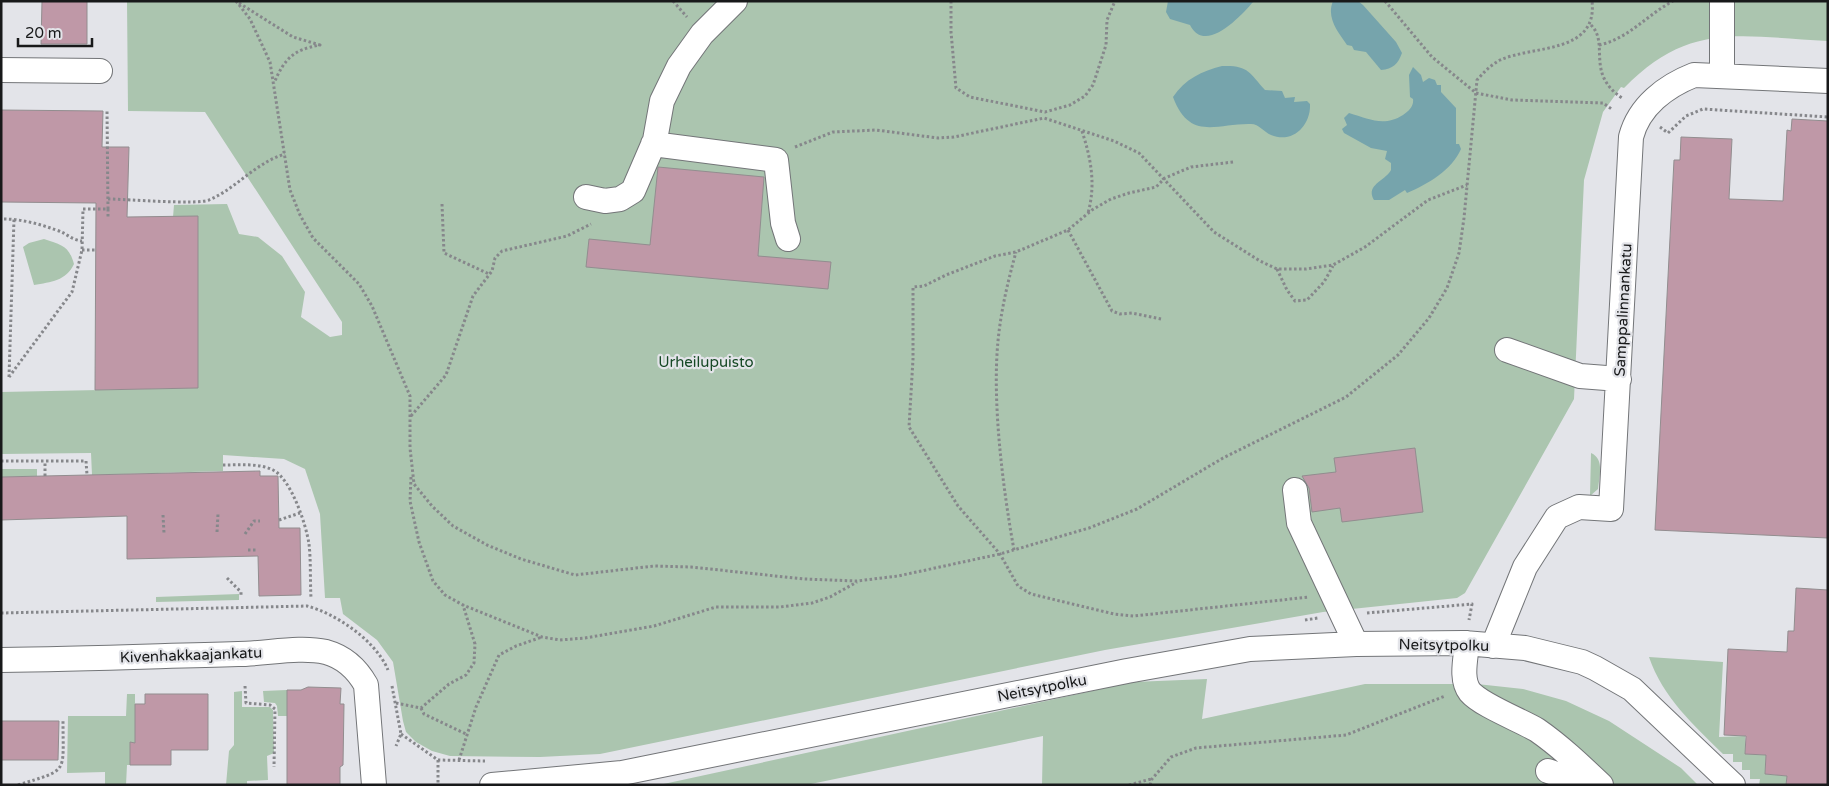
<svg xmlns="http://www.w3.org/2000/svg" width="1829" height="786" font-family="'Varela Round',sans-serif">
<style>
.green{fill:#abc5af}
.water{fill:#76a4ac}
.building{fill:#bf98a7;stroke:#928d8f}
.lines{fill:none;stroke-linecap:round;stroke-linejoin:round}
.minor-casing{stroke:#737578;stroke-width:26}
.path{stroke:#86878b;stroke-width:3;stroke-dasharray:2.5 2.5;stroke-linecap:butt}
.minor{stroke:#fff;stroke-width:24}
.labels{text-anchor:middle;stroke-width:4.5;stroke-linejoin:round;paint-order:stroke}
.street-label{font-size:15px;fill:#18191a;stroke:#e3e4e9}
.park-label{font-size:15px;fill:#164825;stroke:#e3e4e9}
</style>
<rect width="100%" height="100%" fill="#e3e4e9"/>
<path class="green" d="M 127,1 L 1828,1 L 1828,41 C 1742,37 1690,20 1624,88 L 1621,87 L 1603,112 L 1584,180 L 1574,399 L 1465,593 L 1457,598 L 1323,612 L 1105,650 L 600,754 L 540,757 L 450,756 L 432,751 L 416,742 L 406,732 L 403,721 L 393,662 L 377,640 L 343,614 L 340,598 L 325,598 L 320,514 L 305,469 L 284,459 L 223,455 L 223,471 L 92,475 L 91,453 L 1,454 L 1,392 L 198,388 L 198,217 L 173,217 L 174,205 L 227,204 L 239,234 L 258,237 L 282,256 L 305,292 L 301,317 L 330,337 L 342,335 L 342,322 L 205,112 L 128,111 Z
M 44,239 C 62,245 69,246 74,264 C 66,281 51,282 34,285 L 23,247 L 29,243 Z
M 1591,453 C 1605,459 1599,477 1598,489 L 1590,496 Z
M 37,469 L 37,476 L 1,477 L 1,469 Z
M 239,594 L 239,600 L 156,602 L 156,597 Z
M 1649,657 L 1723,662 L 1719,737 L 1745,736 L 1745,754 L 1766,755 L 1765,774 L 1787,776 L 1786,785 L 1759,785 L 1760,779 L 1750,779 L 1750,770 L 1742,770 L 1742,762 L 1733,762 L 1733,754 L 1723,754 C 1693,724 1663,698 1649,657 Z
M 1207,679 L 1202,719 L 1365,684 L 1477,684 L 1523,689 L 1566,701 L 1609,721 L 1681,768 L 1698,785 L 1042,785 L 1043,736 L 806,785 L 659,785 L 1133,682 Z
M 287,690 L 287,716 L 278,716 L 277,706 L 275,703 L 264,702 L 263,691 Z
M 242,691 L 242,707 L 270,707 L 273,710 L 274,753 L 267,756 L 268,780 L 247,781 L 247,785 L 226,785 L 229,751 L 234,745 L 234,692 Z
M 127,694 L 135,694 L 135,743 L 130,743 L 130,765 L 127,765 L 126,785 L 105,785 L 105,772 L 67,773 L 68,716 L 126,716 Z"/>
<path class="water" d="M 1168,1 L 1256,1 L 1253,2 C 1241,16 1205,55 1190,25 L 1170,19 L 1166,12 Z
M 1333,1 L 1358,1 L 1363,5 L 1396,42 L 1402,53 C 1398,64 1393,69 1381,70 L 1366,52 L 1354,50 L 1352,46 L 1347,45 C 1338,32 1326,18 1333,1 Z
M 1222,66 C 1248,65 1249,72 1265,90 L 1282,91 L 1285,98 L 1295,97 L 1294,102 L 1307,101 L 1310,104 C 1311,125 1293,144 1271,135 C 1264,132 1259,124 1251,124 C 1217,123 1190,142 1173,97 C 1185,79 1202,71 1222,66 Z
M 1413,67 L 1421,75 L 1423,82 L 1429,78 L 1435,80 L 1437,85 L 1441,85 L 1441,92 L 1456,108 L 1456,144 L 1459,144 L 1461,149 C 1452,170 1428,184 1407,193 L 1405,190 L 1389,200 L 1374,200 C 1365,185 1385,181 1391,170 L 1391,163 L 1385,159 L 1387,151 L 1371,148 L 1344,133 L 1342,129 L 1347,125 L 1344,118 L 1349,113 C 1369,119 1384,127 1403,115 C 1409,111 1414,106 1413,99 L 1410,97 L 1409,75 Z"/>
<path class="building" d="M 42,1 L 87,1 L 87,44 L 41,44 Z
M 1,110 L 103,111 L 102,147 L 129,147 L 127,217 L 198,216 L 198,388 L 95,390 L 96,203 L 1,202 Z
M 1792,119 L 1828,121 L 1828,538 L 1655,530 L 1674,160 L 1680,160 L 1681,137 L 1732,139 L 1729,199 L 1783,201 L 1787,130 L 1791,131 Z
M 658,167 L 764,177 L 758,256 L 831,262 L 828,289 L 586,267 L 589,239 L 650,245 Z
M 1415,448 L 1423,512 L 1342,522 L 1340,508 L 1312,512 L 1309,488 L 1302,476 L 1336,472 L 1334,458 Z
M 260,471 L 260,476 L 278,476 L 279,528 L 300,528 L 301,595 L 259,596 L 258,556 L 127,559 L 127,516 L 1,520 L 1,477 Z
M 1796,588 L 1828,590 L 1828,785 L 1786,785 L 1787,776 L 1765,774 L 1766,755 L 1745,754 L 1746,736 L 1724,735 L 1728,649 L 1787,652 L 1788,631 L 1794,631 Z
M 308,687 L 341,688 L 340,704 L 344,704 L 343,765 L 340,767 L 340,785 L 287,785 L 287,690 L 301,690 Z
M 145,694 L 208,694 L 208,750 L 171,750 L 171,765 L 130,765 L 130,742 L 135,743 L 135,704 L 145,704 Z
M 1,721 L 59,721 L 58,760 L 1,760 Z"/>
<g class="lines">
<defs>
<path id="minor" d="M 1,70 L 100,71
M 1722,74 L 1722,1
M 653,144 L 776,160 L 783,223 L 788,239
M 586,197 L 605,201 L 620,199 L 633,191 L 655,140 L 662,101 L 679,66 L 702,34 L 735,1
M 1507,350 L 1580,376 L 1619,379
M 1295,490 L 1299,523 L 1356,644
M 1467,643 C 1466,658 1460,679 1470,692 C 1481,705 1520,720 1537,730 C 1560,746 1580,765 1601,785
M 1493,646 L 1525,567 L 1557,517 L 1579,507 L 1611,509 L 1631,137 C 1639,106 1666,86 1694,75 L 1828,81
M 1,660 C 80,659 159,656 238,654 C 266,654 299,646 326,652 C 344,657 357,669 366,685 L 374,785
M 1548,771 L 1562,776 L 1573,785
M 492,785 L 622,773 L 1127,671 L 1250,649 L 1356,644 L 1464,643 L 1525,648 L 1582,662 L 1595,668 L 1632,689 L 1733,785"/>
</defs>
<use href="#minor" class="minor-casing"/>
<path class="path" d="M 236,1 L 250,19 L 270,62 L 290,190 L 300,215 L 313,238 L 359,284 L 372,306 L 410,396 L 410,448 L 414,484 L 432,506 L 453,526 L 487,545 L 521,559 L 575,575 L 654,566 L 691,567 L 804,579 L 857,581 L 898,576 L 1000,554 L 1089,528 L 1137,509 L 1223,458 L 1346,397 L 1398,355 L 1429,318 L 1447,288 L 1459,253 L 1464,218 L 1477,80 C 1484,72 1491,65 1500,60 C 1534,45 1598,54 1592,1
M 673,1 L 687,17
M 951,1 L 951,32 L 956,88 L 970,97 L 1045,112 L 1070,105 L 1085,96 L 1093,85 L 1106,45 L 1107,20 L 1115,1
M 1385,1 L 1432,57 L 1476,93 L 1512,100 L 1603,103 L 1613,110
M 239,3 L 293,37 L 320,45 C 293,50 285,58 274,83
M 1591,25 C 1610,44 1585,73 1622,98
M 1599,45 C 1628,39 1647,15 1673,1
M 1660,127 L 1668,133 L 1686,116 L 1703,109 L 1828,117
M 1082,131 C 1091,159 1096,184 1088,213
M 795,147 L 833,132 L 876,130 L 938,138 L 954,137 L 1044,118 L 1114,141 L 1139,153 L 1214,232 L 1260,261 L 1277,269 L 1306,269 L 1333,265 L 1365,247 L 1428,200 L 1467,185
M 1233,162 L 1191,167 L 1165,178 L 1156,187 L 1129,193 L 1111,199 L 1092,210 L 1068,230 L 1016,252 L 995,256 L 946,275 L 924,286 L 913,287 L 913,359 L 909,427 L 958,506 L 1000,554 L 1018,586 L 1031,594 L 1114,614 L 1134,616 L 1309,597
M 108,199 C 126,199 196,205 209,200 C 237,188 255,163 285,154
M 442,204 L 444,253 L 489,274
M 108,209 L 108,217
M 4,219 C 21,219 40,224 56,230 C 67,233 69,239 82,241
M 1068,230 L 1112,311 L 1120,314 L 1132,313 L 1161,319
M 82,250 L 96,250
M 1277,269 L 1287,290 L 1295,301 L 1307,300 L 1324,282 L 1333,266
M 9,377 L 72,292 L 82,250 L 83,209 L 108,209 L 107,110
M 9,377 L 14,219
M 411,416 L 446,375 L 473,296 L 492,271 L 495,258 L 502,251 L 567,236 L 591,224
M 1,461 L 86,461 L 87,475
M 223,465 C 239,465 259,463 273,470 C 291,479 306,524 309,544 C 311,561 310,581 311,598
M 45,476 L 45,461
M 411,477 L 410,501 L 419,542 L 433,581 L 445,595 L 463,605 L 542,637 L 560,640 L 585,638 L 654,626 L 716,607 L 780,607 L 812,603 L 830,597 L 857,582
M 163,515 L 164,533
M 279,520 L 300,513
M 217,532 L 218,514
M 245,534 L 254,521 L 260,521
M 248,550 L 258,550
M 1014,550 C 1003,489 992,403 998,341 C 1001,310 1008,281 1016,252
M 227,578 L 241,592 L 241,596
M 1,613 L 307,606 C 337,614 376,641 388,670
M 1367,613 L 1472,604 L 1469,620
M 1305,620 L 1318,618
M 245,686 L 246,703 L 270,705 L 275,709 L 274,767
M 392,686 L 401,734 L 396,746
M 396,703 L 421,708 L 449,684 L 466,675 L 474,663 L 475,644 L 463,605
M 421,708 L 424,714 L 466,734
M 401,734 L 438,760 L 485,761
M 438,760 L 438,785
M 459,760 L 476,707 L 499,655 L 516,646 L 542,637
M 18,785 C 69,769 63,775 63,721
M 1129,785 L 1151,779
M 1150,785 L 1152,779 L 1171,757 L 1196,748 L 1346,735 L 1445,696"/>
<use href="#minor" class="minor"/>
</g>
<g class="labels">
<g class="street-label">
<text transform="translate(1623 310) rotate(-87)" y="5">Samppalinnankatu</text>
<text transform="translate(1444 645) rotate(1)" y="5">Neitsytpolku</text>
<text transform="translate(191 655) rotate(-2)" y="5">Kivenhakkaajankatu</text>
<text transform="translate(1042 688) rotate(-11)" y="5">Neitsytpolku</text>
</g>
<g class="park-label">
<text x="706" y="367">Urheilupuisto</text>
</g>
</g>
<rect width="1829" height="786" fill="none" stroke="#18191a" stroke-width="5"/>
<path d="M18 38v8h74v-8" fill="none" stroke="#18191a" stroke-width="2.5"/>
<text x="25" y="38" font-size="15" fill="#18191a" stroke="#e3e4e9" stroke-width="4" paint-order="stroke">20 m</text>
</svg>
